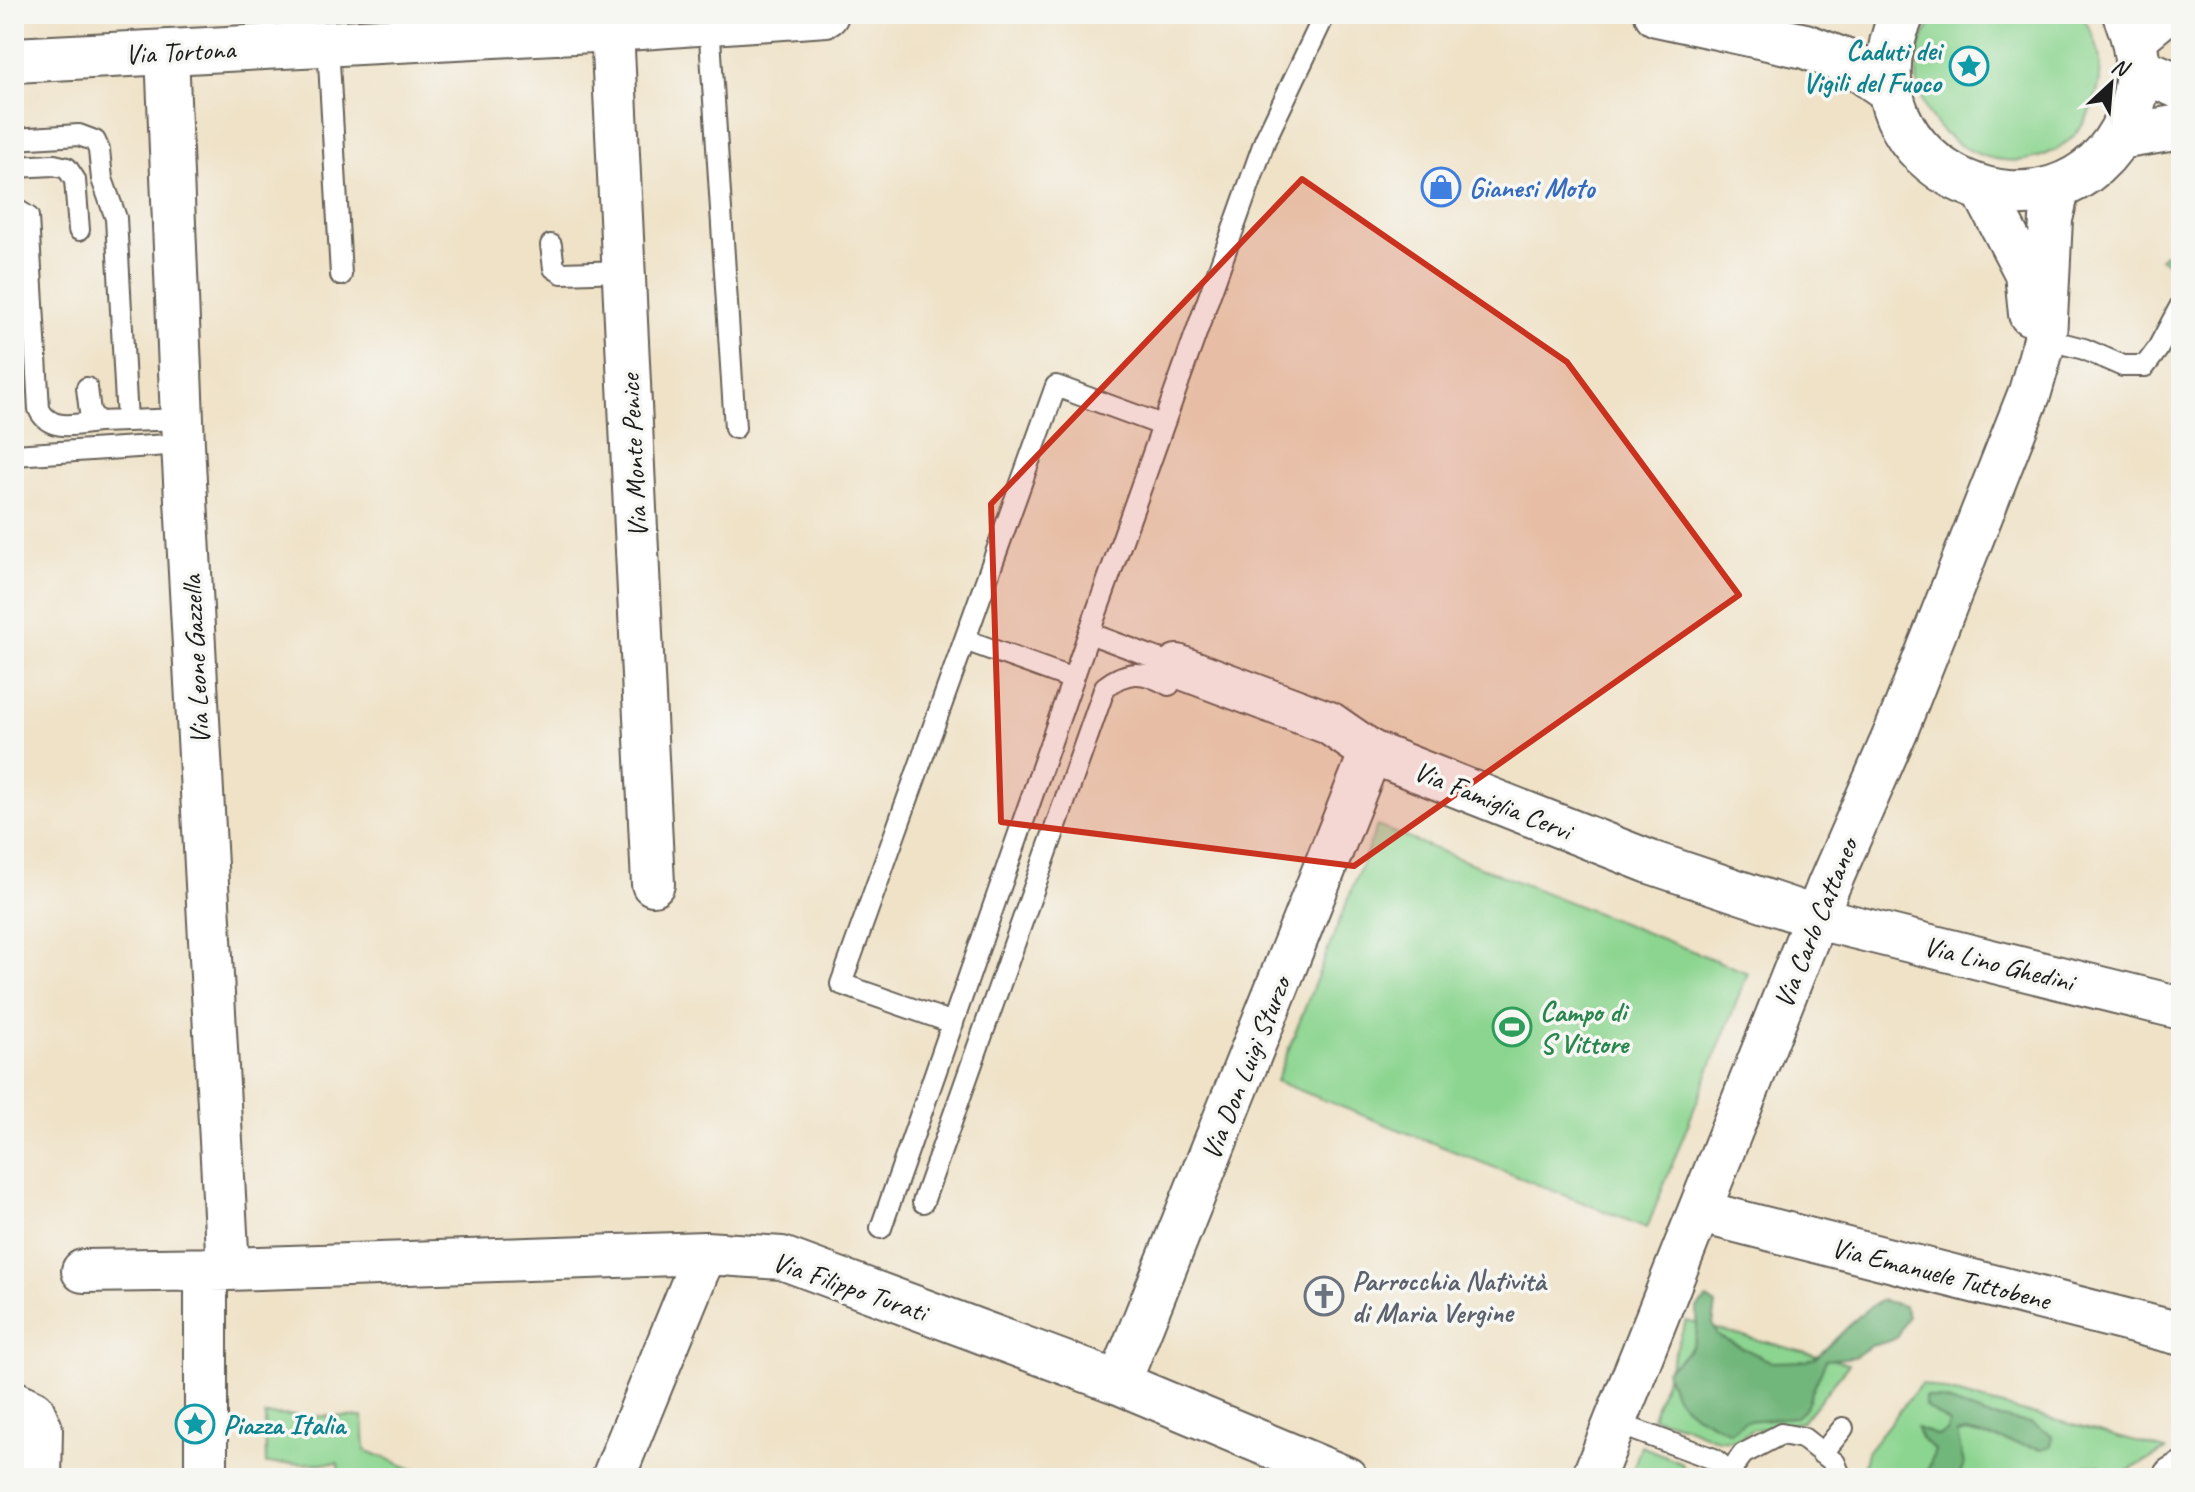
<svg xmlns="http://www.w3.org/2000/svg" width="2195" height="1492" font-family="Caveat,sans-serif">
<style>
.green{fill:#8cd590;stroke:#547856;stroke-width:2}
.forest{fill:#71b67a;stroke:#46694b;stroke-width:2}
.lines{fill:none;stroke-linecap:round;stroke-linejoin:round}
.service-casing{stroke:#666158;stroke-width:24}
.minor-casing{stroke:#666158;stroke-width:46}
.tertiary-casing{stroke:#666158;stroke-width:48}
.secondary-casing{stroke:#666158;stroke-width:48}
.service{stroke:#fff;stroke-width:20}
.minor{stroke:#fff;stroke-width:42}
.tertiary{stroke:#fff;stroke-width:44}
.secondary{stroke:#fff;stroke-width:44}
.marked{fill:#c8321e;fill-opacity:0.2;stroke:#c8321e;stroke-width:6;stroke-linejoin:round}
.labels{text-anchor:middle;stroke-width:7;stroke-linejoin:round;paint-order:stroke}
.culture-label{font-size:28px;font-weight:bold;fill:#0d838f;stroke:#f6f6f2;text-anchor:end}
.street-label{font-size:28px;fill:#1c1c1c;stroke:#f6f6f2}
.shop-label{font-size:28px;font-weight:bold;fill:#366cbe;stroke:#f6f6f2;text-anchor:start}
.leisure-label{font-size:28px;font-weight:bold;fill:#27864d;stroke:#f6f6f2;text-anchor:start}
.worship-label{font-size:28px;font-weight:bold;fill:#5b616d;stroke:#f6f6f2;text-anchor:start}
</style>
<rect width="100%" height="100%" fill="#f6f6f2"/>
<filter id="ink" filterUnits="userSpaceOnUse"><feTurbulence type="fractalNoise" baseFrequency=".0125" numOctaves="2"/><feDisplacementMap in="SourceGraphic" scale="16" xChannelSelector="R" yChannelSelector="G"/><feConvolveMatrix kernelMatrix="1 2 1 2 8 2 1 2 1" color-interpolation-filters="sRGB"/></filter>
<filter id="wash" filterUnits="userSpaceOnUse"><feTurbulence type="fractalNoise" baseFrequency=".006" numOctaves="4" result="noise"/><feDisplacementMap in="SourceGraphic" scale="32" xChannelSelector="R" yChannelSelector="G"/><feGaussianBlur stdDeviation="1.8" result="paint"/><feColorMatrix in="noise" values="0 0 0 0 0 0 0 0 0 0 0 0 0 0 0 0 0 1.4 0 .05"/><feComposite in="paint" operator="in"/></filter>
<g filter="url(#wash)">
<rect width="100%" height="100%" fill="#efe2c7"/>
<path class="green" d="M 1937,14 L 2080,14 C 2100,39 2106,69 2095,100 C 2056,213 1886,153 1922,41 C 1925,32 1932,22 1937,14 Z
M 2181,242 L 2181,272 L 2160,258 Z
M 1377,826 L 1748,973 L 1647,1228 L 1276,1081 Z
M 1686,1321 L 1849,1364 L 1802,1422 L 1752,1430 L 1734,1441 L 1718,1440 L 1685,1426 L 1652,1417 Z
M 1921,1384 L 2166,1450 L 2115,1478 L 1861,1478 L 1867,1452 Z
M 265,1415 L 363,1417 L 365,1450 L 435,1478 L 339,1478 L 338,1463 L 266,1464 Z
M 1641,1446 L 1680,1462 L 1690,1478 L 1630,1478 Z"/>
<path class="forest" d="M 1707,1299 L 1716,1305 L 1713,1325 L 1718,1336 L 1772,1362 L 1806,1361 L 1817,1357 L 1864,1311 L 1882,1300 L 1904,1306 L 1908,1316 L 1898,1336 L 1890,1341 L 1871,1346 L 1854,1357 L 1826,1360 L 1805,1409 L 1796,1417 L 1745,1421 L 1730,1432 C 1698,1416 1673,1409 1666,1370 C 1695,1348 1698,1346 1697,1308 Z
M 1925,1397 L 1945,1400 L 1987,1416 L 2031,1423 L 2052,1435 L 2051,1446 L 2042,1449 L 1966,1432 L 1957,1434 L 1964,1464 L 1959,1478 L 1925,1478 L 1935,1450 L 1920,1438 L 1917,1428 L 1938,1436 L 1947,1432 L 1949,1423 L 1925,1406 Z
M 2087,1465 L 2098,1465 L 2107,1473 L 2091,1478 L 2068,1478 Z"/>
</g>
<g filter="url(#ink)">
<g class="lines">
<defs>
<path id="service" d="M 709,22 L 735,428
M 328,44 L 341,275
M 14,139 L 79,135 L 95,141 L 99,150 L 102,179 L 116,218 L 127,421
M 14,167 L 54,165 L 67,168 L 75,180 L 79,230
M 14,208 L 28,217 L 39,409 C 50,433 77,424 98,422
M 551,245 L 554,268 L 562,273 L 624,271
M 2045,339 L 2084,349 L 2123,366 L 2145,366 L 2157,350 L 2181,305
M 87,388 L 90,412 L 98,422 L 183,419
M 14,455 L 183,444
M 965,640 L 1073,679
M 953,1023 L 841,984 L 1056,386 L 1162,425
M 923,1202 L 1105,687 C 1128,669 1144,671 1169,685 L 1177,666 L 1089,633 L 1265,140 L 1325,14
M 881,1228 L 1089,633
M 1616,1423 L 1714,1459 L 1730,1472
M 1822,1454 L 1843,1428
M 1725,1478 L 1743,1454 L 1781,1434 L 1803,1438 L 1835,1463 L 1841,1478"/>
<path id="minor" d="M 612,29 L 653,884
M 167,52 L 183,444 L 228,1269
M 1983,190 L 2026,273 L 2030,314
M 1177,666 L 1329,723 L 1371,752 L 1650,862 L 1817,918 L 2181,1008
M 1701,1212 L 2181,1334
M 206,1269 L 206,1478
M 83,1271 L 228,1269 L 705,1253 L 782,1258 L 1119,1383 L 1346,1478
M 1119,1383 L 1371,752
M 14,1402 L 33,1411 L 41,1429 L 40,1478
M 613,1478 L 705,1253
M 1593,1478 L 1828,887 L 1896,731 L 2030,392 L 2045,339 L 2051,219 L 2059,186
M 2174,1478 L 2181,1474"/>
<path id="tertiary" d="M 2135,37 L 2163,14"/>
<path id="secondary" d="M 1657,14 L 1805,46 L 1852,64 L 1890,90
M 1902,14 C 1832,169 2059,269 2127,120 C 2143,84 2140,49 2125,14
M 14,60 L 612,29 L 826,14
M 2139,69 L 2181,87
M 2119,137 L 2181,127"/>
</defs>
<use href="#service" class="service-casing"/>
<use href="#minor" class="minor-casing"/>
<use href="#tertiary" class="tertiary-casing"/>
<use href="#secondary" class="secondary-casing"/>
<use href="#service" class="service"/>
<use href="#minor" class="minor"/>
<use href="#tertiary" class="tertiary"/>
<use href="#secondary" class="secondary"/>
</g>
</g>
<path class="marked" d="M 1302,179 L 1567,362 L 1739,595 L 1354,866 L 1001,822 L 991,504 Z"/>
<defs>
<symbol id="sight-ring" viewBox="-11 -11 22 22"><circle r="9.5" fill="#f6f6f2" stroke="#0f9aa8" stroke-width="1.5"/><path d="M0-6L1.8-2.2L6-1.7L2.9 1.2L3.7 5.4L0 3.3L-3.7 5.4L-2.9 1.2L-6-1.7L-1.8-2.2Z" fill="#0f9aa8"/></symbol>
<symbol id="shop-ring" viewBox="-11 -11 22 22"><circle r="9.5" fill="#f6f6f2" stroke="#3f7fe0" stroke-width="1.5"/><path d="M-5-2.5h2.3a2.7 3.5 0 0 1 5.4 0H5L5.5 6h-11ZM-1.5-2.5h3a1.5 2.3 0 0 0-3 0Z" fill="#3f7fe0"/></symbol>
<symbol id="stadium-ring" viewBox="-11 -11 22 22"><circle r="9.5" fill="#f6f6f2" stroke="#2e9e5b" stroke-width="1.5"/><path d="M0-5a6.5 5 0 1 0 0 10a6.5 5 0 1 0 0-10ZM-3.5-1.8h7v3.6h-7Z" fill="#2e9e5b"/></symbol>
<symbol id="church-ring" viewBox="-11 -11 22 22"><circle r="9.5" fill="#f6f6f2" stroke="#6b7280" stroke-width="1.5"/><path d="M-1.2-6h2.4v3.5h3.3v2.4h-3.3V6h-2.4V-.1h-3.3v-2.4h3.3Z" fill="#6b7280"/></symbol>
</defs>
<g fill-rule="evenodd">
<use href="#sight-ring" x="1947" y="44" width="44" height="44"/>
<use href="#shop-ring" x="1419" y="165" width="44" height="44"/>
<use href="#stadium-ring" x="1490" y="1005" width="44" height="44"/>
<use href="#church-ring" x="1302" y="1274" width="44" height="44"/>
<use href="#sight-ring" x="173" y="1402" width="44" height="44"/>
</g>
<g class="labels">
<g class="culture-label">
<text x="1941" y="60">Caduti dei<tspan x="1941" dy="32">Vigili del Fuoco</tspan></text>
<text x="223" y="1434" text-anchor="start">Piazza Italia</text>
</g>
<g class="street-label">
<text transform="translate(180 51) rotate(-3)" y="10">Via Tortona</text>
<text transform="translate(633 456) rotate(-93)" y="10">Via Monte Penice</text>
<text transform="translate(195 660) rotate(-93)" y="10">Via Leone Gazzella</text>
<text transform="translate(1493 800) rotate(22)" y="10">Via Famiglia Cervi</text>
<text transform="translate(1815 923) rotate(-68)" y="10">Via Carlo Cattaneo</text>
<text transform="translate(1999 963) rotate(14)" y="10">Via Lino Ghedini</text>
<text transform="translate(1245 1068) rotate(-68)" y="10">Via Don Luigi Sturzo</text>
<text transform="translate(1941 1273) rotate(14)" y="10">Via Emanuele Tuttobene</text>
<text transform="translate(850 1286) rotate(19)" y="10">Via Filippo Turati</text>
</g>
<g class="shop-label">
<text x="1469" y="197">Gianesi Moto</text>
</g>
<g class="leisure-label">
<text x="1540" y="1021">Campo di<tspan x="1540" dy="32">S Vittore</tspan></text>
</g>
<g class="worship-label">
<text x="1352" y="1290">Parrocchia Natività<tspan x="1352" dy="32">di Maria Vergine</tspan></text>
</g>
</g>
<rect width="2195" height="1492" fill="none" stroke="#f6f6f2" stroke-width="48"/>
<g transform="translate(2111 84) rotate(26)" stroke="#f6f6f2" stroke-width="6" paint-order="stroke">
<path d="M0-6L14 30L0 20L-14 30Z" fill="#1c1c1c"/>
<text y="-12" font-size="22" font-weight="bold" text-anchor="middle" fill="#1c1c1c">N</text>
</g>
</svg>
